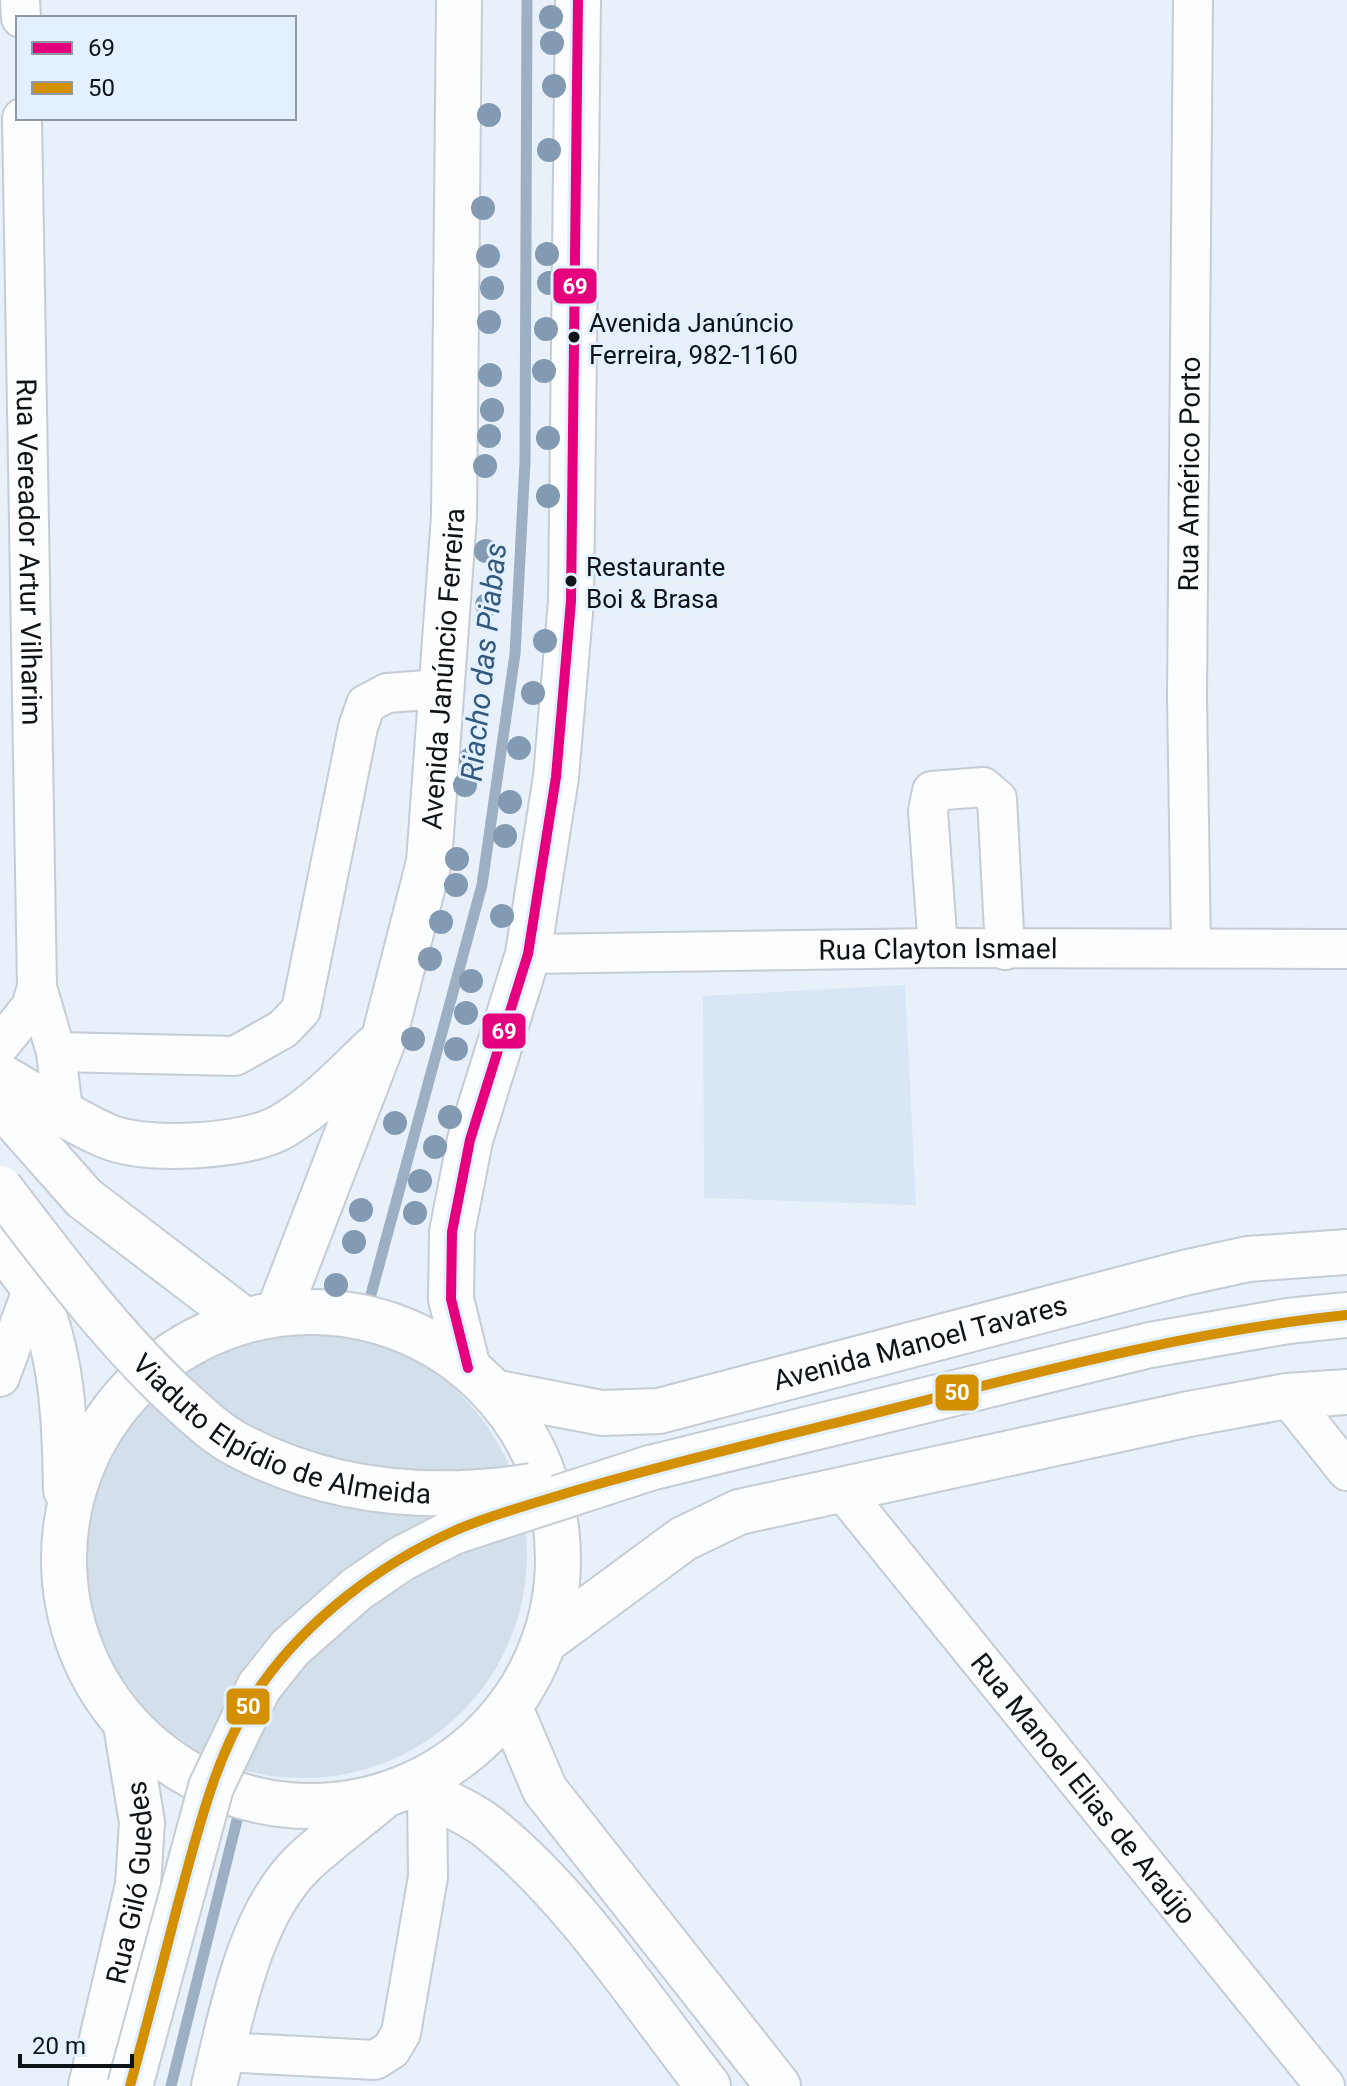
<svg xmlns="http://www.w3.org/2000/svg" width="1347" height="2086" font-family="Roboto,sans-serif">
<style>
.built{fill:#d8e6f5}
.green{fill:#d4dfec}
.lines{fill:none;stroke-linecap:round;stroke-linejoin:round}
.stream{stroke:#9dafc2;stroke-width:11}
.minor-casing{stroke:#c6ccd3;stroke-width:42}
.major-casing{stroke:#c6ccd3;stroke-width:48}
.minor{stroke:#fcfdfe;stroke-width:38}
.major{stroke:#fcfdfe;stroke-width:44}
.major-bridge-casing{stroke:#c6ccd3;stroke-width:48;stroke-linecap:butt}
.major-bridge{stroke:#fcfdfe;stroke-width:44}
.bus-1-casing{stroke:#e2f0ff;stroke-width:16}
.bus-2-casing{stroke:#e2f0ff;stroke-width:16}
.bus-1{stroke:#e5007d;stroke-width:10}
.bus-2{stroke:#d49003;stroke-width:10}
.tree{fill:#829ab2}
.bus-dot{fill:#0e1317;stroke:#e2f0ff;stroke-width:3}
.labels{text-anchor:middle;stroke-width:6;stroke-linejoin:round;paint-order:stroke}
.bus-label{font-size:26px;fill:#0e1317;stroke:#e2f0ff;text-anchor:start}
.street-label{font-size:28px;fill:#0e1317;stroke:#e2f0ff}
.water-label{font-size:30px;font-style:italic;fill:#33587d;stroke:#e2f0ff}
.line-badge{stroke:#e2f0ff;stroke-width:3}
.badge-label{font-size:22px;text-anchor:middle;font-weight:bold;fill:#fff}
</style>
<rect width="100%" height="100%" fill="#e8f0f9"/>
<path class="built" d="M 905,985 L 916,1205 L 704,1198 L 703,996 Z"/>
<path class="green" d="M79 1554a224 224 0 1 1 448 0a224 224 0 1 1-448 0Z"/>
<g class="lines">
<path class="stream" d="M 366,1313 L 482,885 L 515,654 L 525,462 L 527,0
M 171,2086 L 239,1812"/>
<defs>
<g id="minor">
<path d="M 20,0 L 21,18"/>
<path id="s1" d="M 22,118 L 37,987 L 56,1052 L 63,1111"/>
<path d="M 938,948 L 928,811 L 932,791 L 983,787 L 997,799 L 1005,950"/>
<path id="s2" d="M 1191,948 L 1187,697 L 1193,0"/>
<path id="s3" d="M 528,954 L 938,948 L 1347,949"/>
<path d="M 0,1045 L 31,1007 L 37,987"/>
<path d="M 56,1052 L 235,1056 L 283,1029 L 301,1010 L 358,727 L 366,704 L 387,693 L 441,689"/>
<path d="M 0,1377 L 33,1288"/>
<path d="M 1287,1396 L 1347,1471"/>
<path id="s4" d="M 842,1490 L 1325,2086"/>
<path d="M 223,2052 L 375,2060 L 391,2050 L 401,2033 L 428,1877 L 427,1794"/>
</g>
<g id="major">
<path d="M 0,1076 C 31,1093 81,1127 112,1138 C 150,1152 245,1147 281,1127 C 316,1107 345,1076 374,1048"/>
<path d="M 0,1103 L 84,1198 L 244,1320"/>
<path d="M 0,1244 C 10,1258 25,1273 33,1289 C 63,1351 65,1423 66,1490"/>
<circle cx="311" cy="1559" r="247"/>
<path id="s5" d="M 278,1313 L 384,1038 L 429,862 L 454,516 L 459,0"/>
<path d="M 468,1368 L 451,1299 L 452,1232 L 470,1140 L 528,954 L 556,777 L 571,601 L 578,0"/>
<path id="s6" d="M 493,1392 L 602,1413 L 659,1411 L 1184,1273 L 1248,1259 L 1347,1252"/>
<path d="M 650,1468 L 1150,1345 L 1288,1321 L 1347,1315"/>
<path d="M 545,1641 L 683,1539 L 739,1512 L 1189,1414 L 1287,1396 L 1347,1392"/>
<path d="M 510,1708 L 545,1790 L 778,2086"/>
<path d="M 413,1786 C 438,1801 465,1809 488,1827 C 575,1897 640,1999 708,2086"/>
<path id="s7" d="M 91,2086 L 138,1885 L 142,1822 L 126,1725"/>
<path d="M 214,2086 C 231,2016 249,1915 303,1863 C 326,1841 354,1821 379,1800"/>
</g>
</defs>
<use href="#minor" class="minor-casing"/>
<use href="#major" class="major-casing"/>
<use href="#minor" class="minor"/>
<use href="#major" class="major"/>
<defs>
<g id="major-bridge">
<path id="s8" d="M 0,1188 C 55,1260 110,1334 176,1396 C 195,1413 215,1433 238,1445 C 330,1494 430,1502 532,1486"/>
<path d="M 130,2086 L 211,1787 L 259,1687 L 290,1648 L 357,1589 L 401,1559 L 453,1532 L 650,1468"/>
</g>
</defs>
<use href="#major-bridge" class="major-bridge-casing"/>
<use href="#major-bridge" class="major-bridge"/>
<defs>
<path id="bus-1" d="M 468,1368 L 451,1299 L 452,1232 L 470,1140 L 528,954 L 556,777 L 571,601 L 578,0"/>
<path id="bus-2" d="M 130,2086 C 147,2024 163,1962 179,1900 C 199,1827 217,1748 262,1684 C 308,1619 380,1564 454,1531 C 490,1515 529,1505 567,1493 C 654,1467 742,1446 831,1424 C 1002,1382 1171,1333 1347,1315"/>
</defs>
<use href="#bus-1" class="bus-1-casing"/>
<use href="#bus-2" class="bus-2-casing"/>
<use href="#bus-1" class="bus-1"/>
<use href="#bus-2" class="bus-2"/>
</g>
<g class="tree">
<circle cx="551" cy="17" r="12"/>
<circle cx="552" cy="43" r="12"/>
<circle cx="554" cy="86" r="12"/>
<circle cx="489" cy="115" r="12"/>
<circle cx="549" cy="150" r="12"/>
<circle cx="483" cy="208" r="12"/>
<circle cx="547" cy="254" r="12"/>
<circle cx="488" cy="256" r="12"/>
<circle cx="549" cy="283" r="12"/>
<circle cx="492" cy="288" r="12"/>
<circle cx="489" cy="322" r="12"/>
<circle cx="546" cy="329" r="12"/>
<circle cx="544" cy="371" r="12"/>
<circle cx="490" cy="375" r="12"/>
<circle cx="492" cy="410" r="12"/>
<circle cx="489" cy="436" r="12"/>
<circle cx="548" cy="438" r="12"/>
<circle cx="485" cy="466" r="12"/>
<circle cx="548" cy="496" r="12"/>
<circle cx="486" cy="551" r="12"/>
<circle cx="487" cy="605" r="12"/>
<circle cx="545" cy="641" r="12"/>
<circle cx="533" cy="693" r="12"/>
<circle cx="519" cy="748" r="12"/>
<circle cx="471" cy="759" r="12"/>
<circle cx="465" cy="785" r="12"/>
<circle cx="510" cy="802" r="12"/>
<circle cx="505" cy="836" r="12"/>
<circle cx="457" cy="859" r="12"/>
<circle cx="456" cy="885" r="12"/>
<circle cx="502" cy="916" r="12"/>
<circle cx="441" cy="922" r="12"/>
<circle cx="430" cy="959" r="12"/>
<circle cx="471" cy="981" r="12"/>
<circle cx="466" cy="1013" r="12"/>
<circle cx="413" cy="1039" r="12"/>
<circle cx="456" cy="1049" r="12"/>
<circle cx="450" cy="1117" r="12"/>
<circle cx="395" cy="1123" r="12"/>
<circle cx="435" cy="1147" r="12"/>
<circle cx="420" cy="1181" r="12"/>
<circle cx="361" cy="1210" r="12"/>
<circle cx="415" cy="1213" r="12"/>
<circle cx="354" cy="1242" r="12"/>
<circle cx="336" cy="1285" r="12"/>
</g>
<g class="bus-dot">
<circle cx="574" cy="337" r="7"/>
<circle cx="571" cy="581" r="7"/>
</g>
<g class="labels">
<g class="bus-label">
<text x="589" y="332">Avenida Janúncio<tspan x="589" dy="32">Ferreira, 982-1160</tspan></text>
<text x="586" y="576">Restaurante<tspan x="586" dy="32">Boi &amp; Brasa</tspan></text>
</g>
<g class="street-label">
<text dy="10" stroke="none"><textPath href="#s2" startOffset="474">Rua Américo Porto</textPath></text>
<text dy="10" stroke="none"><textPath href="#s1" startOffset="434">Rua Vereador Artur Vilharim</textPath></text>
<text dy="10" stroke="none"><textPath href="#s5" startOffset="670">Avenida Janúncio Ferreira</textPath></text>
<text dy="10" stroke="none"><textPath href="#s3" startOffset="410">Rua Clayton Ismael</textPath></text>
<text dy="10" stroke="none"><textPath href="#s6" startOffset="438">Avenida Manoel Tavares</textPath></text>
<text dy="10" stroke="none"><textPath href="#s8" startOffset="386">Viaduto Elpídio de Almeida</textPath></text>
<text dy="10" stroke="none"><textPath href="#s4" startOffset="384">Rua Manoel Elias de Araújo</textPath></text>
<text dy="10" stroke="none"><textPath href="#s7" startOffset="208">Rua Giló Guedes</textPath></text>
</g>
<g class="water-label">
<text transform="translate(484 662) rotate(-84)" y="10">Riacho das Piabas</text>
</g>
</g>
<g class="line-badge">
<rect x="552" y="267" width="46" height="38" rx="8" fill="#e5007d"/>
<rect x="481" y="1012" width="46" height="38" rx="8" fill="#e5007d"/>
<rect x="934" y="1373" width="46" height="39" rx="8" fill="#d49003"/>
<rect x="225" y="1687" width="46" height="39" rx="8" fill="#d49003"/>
</g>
<g class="badge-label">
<text x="575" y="294">69</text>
<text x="504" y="1039">69</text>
<text x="957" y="1400">50</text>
<text x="248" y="1714">50</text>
</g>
<rect x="16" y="16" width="280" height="104" fill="#e2f0ff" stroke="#8d98a2" stroke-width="2"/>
<rect x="32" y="42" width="40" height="12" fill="#e5007d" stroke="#8d98a2" stroke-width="2"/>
<text x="88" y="56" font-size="24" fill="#0e1317">69</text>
<rect x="32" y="82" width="40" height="12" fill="#d49003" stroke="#8d98a2" stroke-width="2"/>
<text x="88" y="96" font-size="24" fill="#0e1317">50</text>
<path d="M20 2054v12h112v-12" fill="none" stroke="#0e1317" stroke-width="4"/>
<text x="32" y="2054" font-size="24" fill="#0e1317" stroke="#e2f0ff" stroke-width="6" paint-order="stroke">20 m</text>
</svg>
